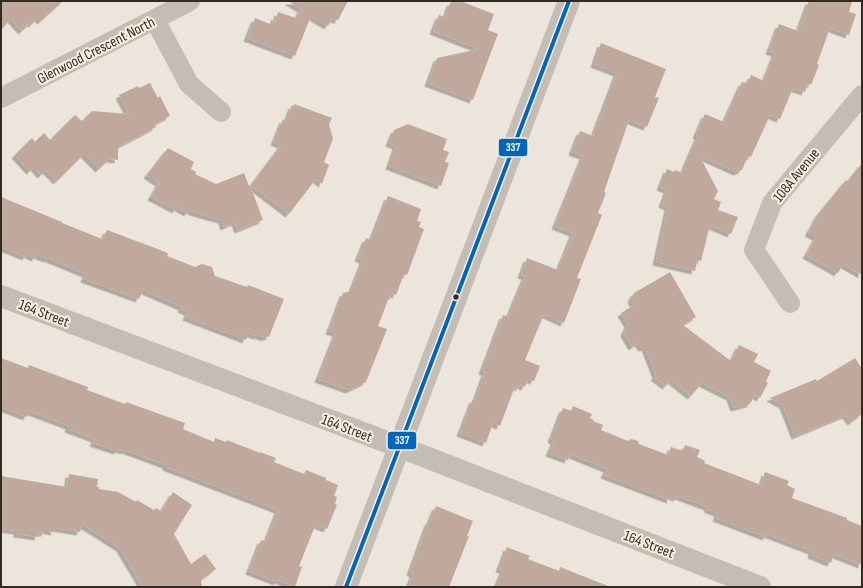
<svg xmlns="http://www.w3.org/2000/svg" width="863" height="588" font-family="'Sofia Sans Condensed',sans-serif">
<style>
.building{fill:#c0a99c;filter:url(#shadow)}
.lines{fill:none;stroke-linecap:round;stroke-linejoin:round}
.minor{stroke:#c4bdb5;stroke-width:20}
.tertiary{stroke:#c4bdb5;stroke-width:22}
.bus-1-casing{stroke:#faf0e1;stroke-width:7}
.bus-1{stroke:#0065bd;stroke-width:4}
.bus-dot{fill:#332a24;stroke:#faf0e1;stroke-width:1.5}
.labels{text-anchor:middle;stroke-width:4;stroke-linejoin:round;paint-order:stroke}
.street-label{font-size:15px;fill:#332a24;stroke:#faf0e1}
.line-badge{stroke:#faf0e1;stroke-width:1.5}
.badge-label{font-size:11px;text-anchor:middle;font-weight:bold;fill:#fff}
</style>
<defs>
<filter id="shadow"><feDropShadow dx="-3.5" dy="3.5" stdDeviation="0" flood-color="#0004"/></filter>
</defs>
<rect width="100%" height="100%" fill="#ece5db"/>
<path class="building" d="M 1,1 L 63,1 L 41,21 L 38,18 L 32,24 L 30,23 L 22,31 L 11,19 L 1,30 Z
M 288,1 L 348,1 L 338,20 L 332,19 L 328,26 L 311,16 L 295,56 L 247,38 L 255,18 L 270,24 L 271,20 L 275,22 L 278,12 L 296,18 L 301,9 Z
M 456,1 L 460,1 L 494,14 L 488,30 L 498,34 L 473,100 L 428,83 L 437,58 L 479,49 L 433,31 L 439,15 L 445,17 L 450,3 Z
M 809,1 L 852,1 L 849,12 L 856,14 L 849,35 L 830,28 L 817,64 L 819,65 L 811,85 L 808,83 L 805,92 L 793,88 L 780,119 L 770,115 L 751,157 L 748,156 L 742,170 L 737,172 L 699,155 L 718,191 L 714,199 L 721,202 L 718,210 L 738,217 L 731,234 L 710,225 L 701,261 L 697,260 L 695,271 L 656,262 L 668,207 L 662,204 L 667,190 L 660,187 L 667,169 L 674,172 L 675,170 L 682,173 L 698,136 L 696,135 L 705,114 L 724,122 L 742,82 L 745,83 L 745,82 L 748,83 L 751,75 L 764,81 L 775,53 L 769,51 L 779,24 L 798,31 Z
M 601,43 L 666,69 L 655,97 L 659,98 L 647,127 L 629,120 L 604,192 L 606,193 L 598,213 L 602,215 L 577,278 L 581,279 L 564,323 L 544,314 L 525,360 L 540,366 L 534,381 L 528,379 L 525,387 L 520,385 L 519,388 L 515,386 L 500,426 L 493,423 L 486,443 L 460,433 L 473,399 L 475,400 L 485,372 L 482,371 L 503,315 L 508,317 L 525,276 L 521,275 L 527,258 L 558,270 L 573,233 L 555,226 L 583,156 L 572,152 L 580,131 L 593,136 L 617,73 L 594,64 Z
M 150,83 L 158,98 L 160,96 L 170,116 L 155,124 L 156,127 L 118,147 L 118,160 L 109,159 L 99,169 L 84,154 L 57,181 L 46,170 L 41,175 L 34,167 L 30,171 L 15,155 L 32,138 L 35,142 L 44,133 L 50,140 L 75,115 L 82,121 L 92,111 L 129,114 L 119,95 L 138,86 L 139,88 Z
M 294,104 L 332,118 L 329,124 L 333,139 L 324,162 L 329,165 L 322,184 L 316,179 L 289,214 L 251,185 L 281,145 L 274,142 L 283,119 L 286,121 L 292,105 L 294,106 Z
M 408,124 L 447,139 L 443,150 L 449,152 L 445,162 L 449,163 L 441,186 L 389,166 L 396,146 L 389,143 L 394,130 Z
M 168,148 L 194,162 L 191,169 L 196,172 L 195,174 L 216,184 L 244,173 L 249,186 L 250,185 L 263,220 L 238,230 L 235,222 L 224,227 L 222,220 L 196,213 L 189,210 L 188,213 L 177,207 L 176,210 L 151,197 L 159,183 L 147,175 Z
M 862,163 L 862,275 L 843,264 L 838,273 L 806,255 L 816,237 L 808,233 L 819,213 L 846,180 L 848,181 Z
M 388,196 L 421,209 L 417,221 L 421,222 L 419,227 L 424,229 L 407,275 L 404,274 L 396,295 L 394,294 L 393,296 L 390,295 L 378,326 L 387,329 L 366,382 L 349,390 L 318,379 L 336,333 L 329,331 L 343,293 L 351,291 L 363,260 L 358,258 L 366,238 L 371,240 Z
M 1,197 L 62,222 L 62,223 L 102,239 L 107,230 L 168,253 L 167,256 L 195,267 L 202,264 L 212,267 L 215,276 L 247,287 L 248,285 L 284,299 L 269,337 L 267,336 L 266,338 L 257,335 L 257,336 L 248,333 L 246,340 L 186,317 L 188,312 L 181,309 L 182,307 L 143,290 L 139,299 L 84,279 L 86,274 L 47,258 L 47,259 L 37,255 L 35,258 L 27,254 L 26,257 L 1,247 Z
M 670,272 L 696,317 L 683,325 L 731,361 L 739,345 L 758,354 L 754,362 L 771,371 L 766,381 L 768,383 L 760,398 L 755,395 L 750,404 L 734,408 L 730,397 L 702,383 L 691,396 L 671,380 L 666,386 L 654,377 L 656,375 L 645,347 L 642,348 L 638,343 L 632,347 L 624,333 L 628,324 L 621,313 L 634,305 L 631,299 L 634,293 Z
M 1,358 L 28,368 L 29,365 L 88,387 L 87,390 L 125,404 L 126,402 L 185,423 L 183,429 L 214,442 L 215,438 L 226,442 L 227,440 L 260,453 L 260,452 L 276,458 L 274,462 L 304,474 L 306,470 L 326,478 L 326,480 L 338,485 L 334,496 L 337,497 L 335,504 L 337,505 L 327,529 L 317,525 L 317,526 L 315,526 L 299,566 L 302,567 L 295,587 L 278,580 L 277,582 L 249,571 L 261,540 L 266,541 L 278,510 L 166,467 L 166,465 L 125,450 L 124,451 L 119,449 L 117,451 L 93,443 L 95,439 L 68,429 L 69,426 L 29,411 L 27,417 L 1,407 Z
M 855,358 L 862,369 L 862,414 L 851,422 L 846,415 L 795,436 L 783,405 L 770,398 L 816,379 L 817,381 Z
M 573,406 L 592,414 L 590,418 L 594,420 L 593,421 L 603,425 L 601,430 L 628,441 L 631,439 L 638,441 L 639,444 L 668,455 L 671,447 L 683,451 L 685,445 L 700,450 L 697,457 L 705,461 L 704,463 L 761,485 L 765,472 L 789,481 L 787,485 L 795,489 L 792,498 L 847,518 L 847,520 L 862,526 L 862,565 L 834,554 L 831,563 L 811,555 L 812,551 L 767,534 L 766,537 L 716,518 L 718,513 L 707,509 L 708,507 L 678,496 L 677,498 L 671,496 L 670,500 L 604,475 L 607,469 L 570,454 L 568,460 L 549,453 L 554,441 L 551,439 L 563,408 L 571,411 Z
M 69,474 L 98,479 L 97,487 L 99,487 L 99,489 L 118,492 L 136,502 L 137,500 L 154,510 L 156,508 L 161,511 L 173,492 L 192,505 L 174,534 L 191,564 L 205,554 L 216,569 L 201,580 L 202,587 L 143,587 L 120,548 L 82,524 L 80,532 L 55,528 L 54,532 L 45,530 L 45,533 L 39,532 L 38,537 L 17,534 L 17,531 L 1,529 L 1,476 L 67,487 Z
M 436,506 L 473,521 L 467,536 L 469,536 L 449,587 L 408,587 L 413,574 L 410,572 L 428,522 L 429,522 Z
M 507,547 L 530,556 L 528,559 L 559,571 L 560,567 L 608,586 L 608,587 L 496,587 L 503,570 L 499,569 Z"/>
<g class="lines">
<path class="minor" d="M 155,20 L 189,84 L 221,112
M 1,98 L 190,1
M 790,303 L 754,250 L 772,203 L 862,95"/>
<path class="tertiary" d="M 1,296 L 400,447 L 760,587
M 346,587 L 569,1"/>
<defs>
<path id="bus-1" d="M 346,587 L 569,1"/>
</defs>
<use href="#bus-1" class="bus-1-casing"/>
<use href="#bus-1" class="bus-1"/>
</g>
<circle class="bus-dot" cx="456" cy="297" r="3.5"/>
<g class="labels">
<g class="street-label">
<text transform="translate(96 50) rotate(-27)" y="5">Glenwood Crescent North</text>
<text transform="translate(796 175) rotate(-51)" y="5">108A Avenue</text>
<text transform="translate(44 313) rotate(21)" y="5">164 Street</text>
<text transform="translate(347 428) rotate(21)" y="5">164 Street</text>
<text transform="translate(649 544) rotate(21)" y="5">164 Street</text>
</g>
</g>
<g class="line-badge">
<rect x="498" y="138" width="30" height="19" rx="4" fill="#0065bd"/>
<rect x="387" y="431" width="30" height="19" rx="4" fill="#0065bd"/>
</g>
<g class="badge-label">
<text x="513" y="151">337</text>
<text x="402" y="444">337</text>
</g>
<rect width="863" height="588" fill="none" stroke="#332a24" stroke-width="4"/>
</svg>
